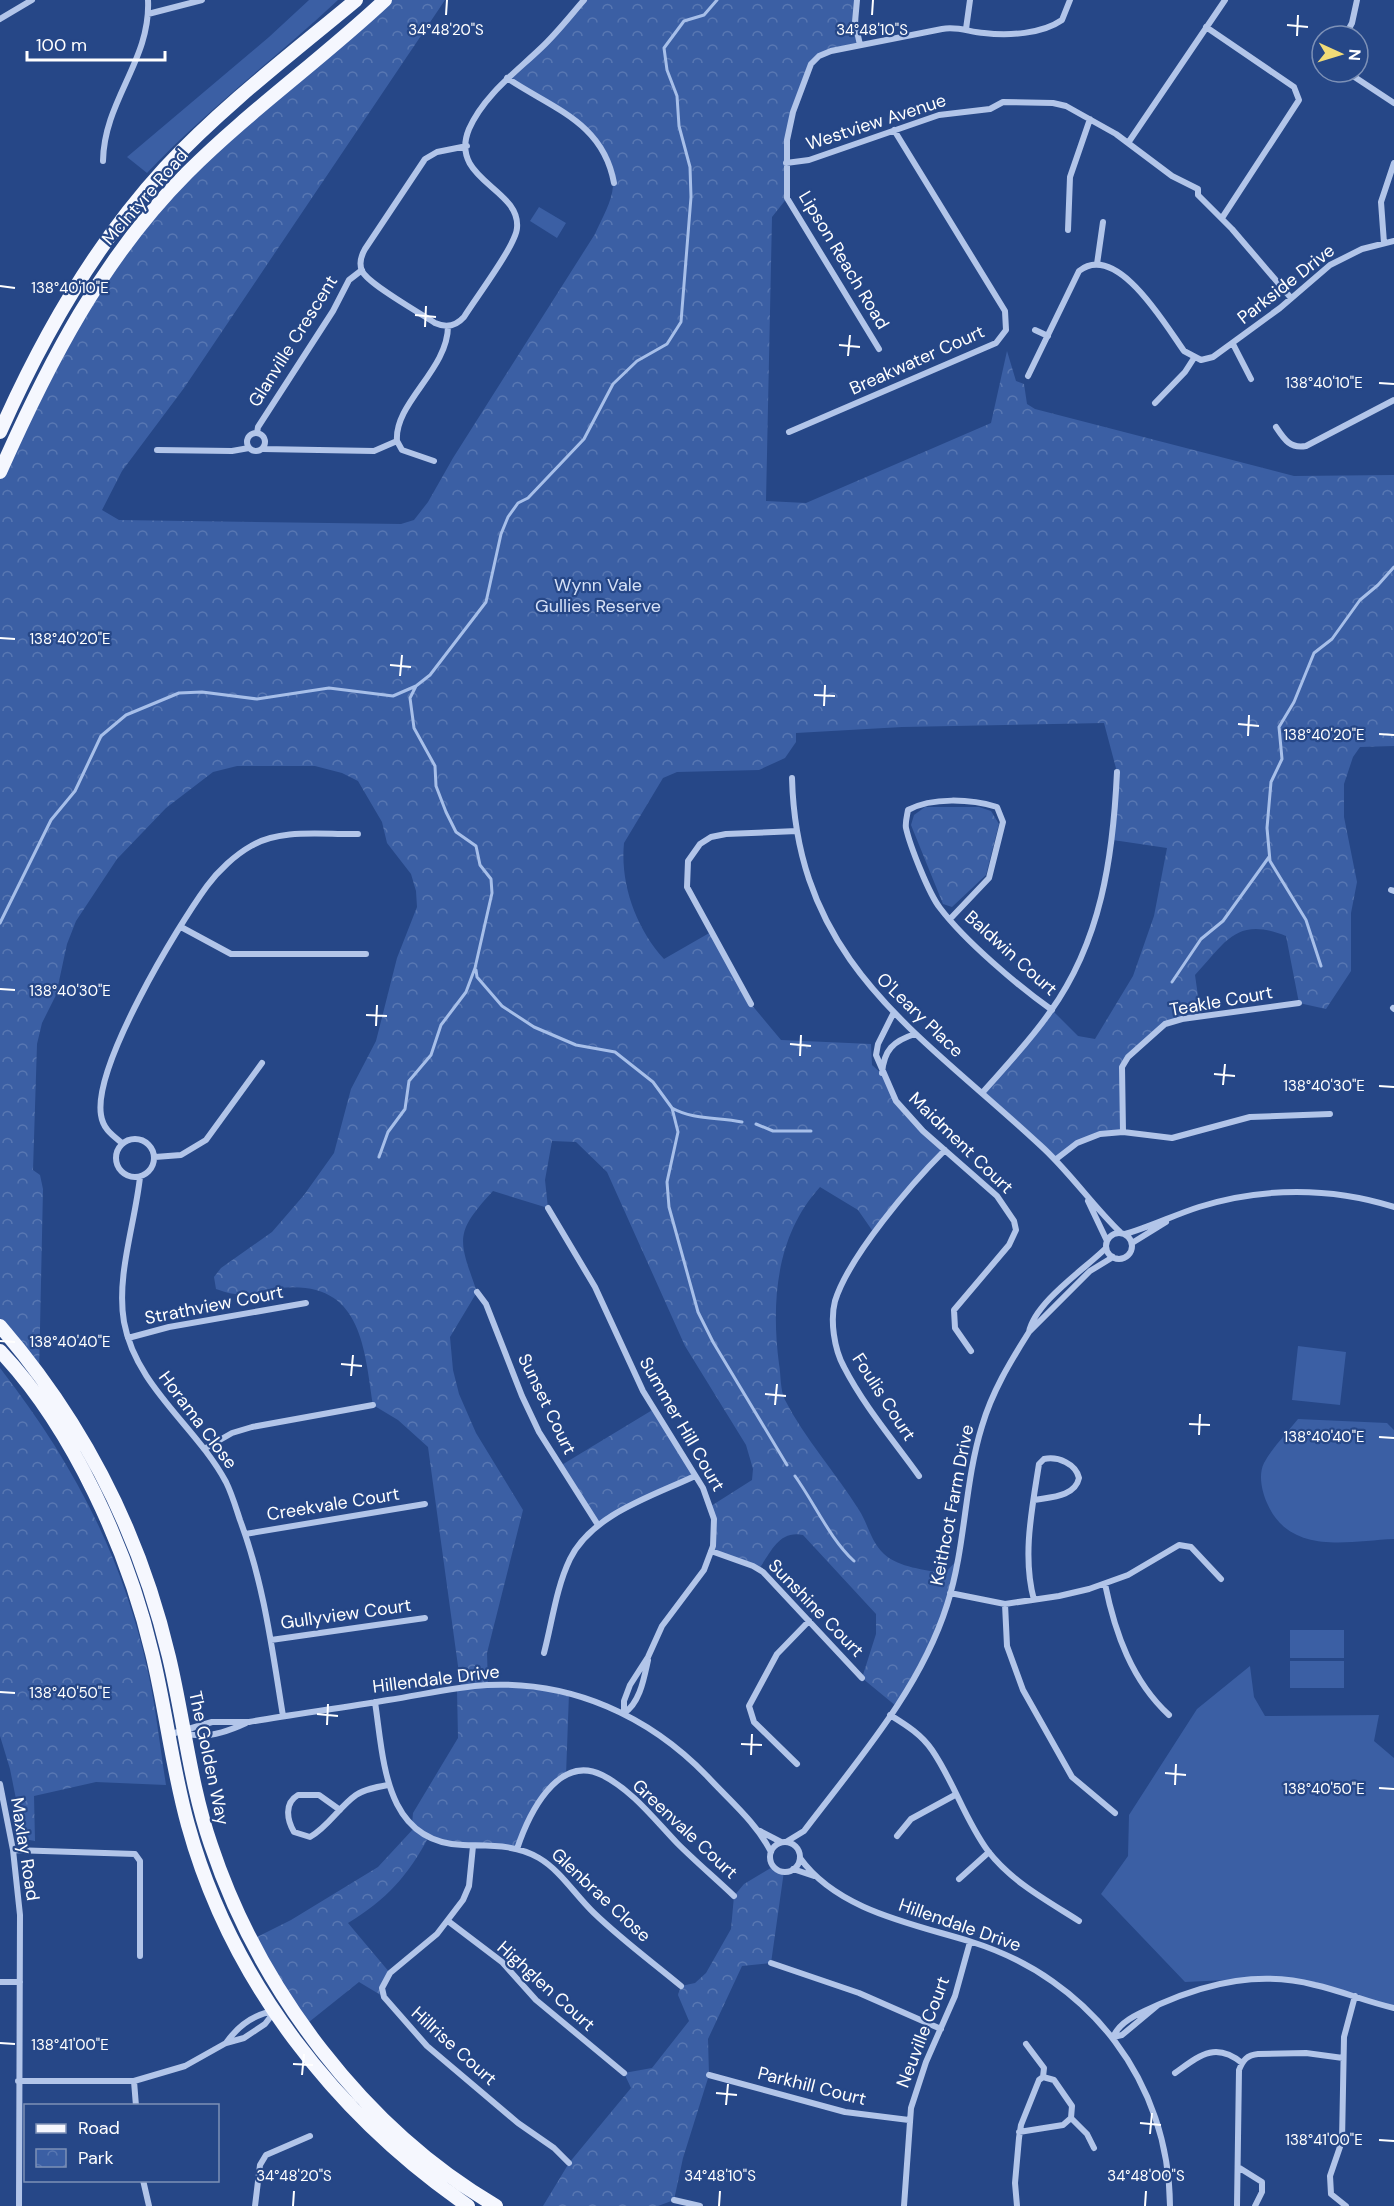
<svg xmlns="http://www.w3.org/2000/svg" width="1394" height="2206" font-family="'DM Sans',sans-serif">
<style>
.green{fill:#3b5fa4}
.park{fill:url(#park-crowns)}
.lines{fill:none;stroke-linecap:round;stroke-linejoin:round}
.stream{stroke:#a7bfe9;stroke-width:3}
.minor{stroke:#b2c5e9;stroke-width:6}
.primary{stroke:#f5f7fe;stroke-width:14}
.ticks{fill:none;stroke:#fff;stroke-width:2}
.labels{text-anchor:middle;stroke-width:4.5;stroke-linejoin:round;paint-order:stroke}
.street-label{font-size:18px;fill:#fff;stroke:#264787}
.park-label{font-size:18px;fill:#d6e1f7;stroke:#264787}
.ticks-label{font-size:15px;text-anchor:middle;fill:#fff;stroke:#264787;stroke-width:4.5;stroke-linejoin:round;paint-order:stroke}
</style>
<defs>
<pattern id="park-crowns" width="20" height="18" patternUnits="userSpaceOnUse" patternTransform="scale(1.5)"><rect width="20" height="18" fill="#3b5fa4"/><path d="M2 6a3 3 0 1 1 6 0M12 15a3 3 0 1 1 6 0" fill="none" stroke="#5877b2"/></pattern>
</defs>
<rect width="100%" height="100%" fill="#264787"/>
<path class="green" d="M 309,0 L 338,0 C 275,59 206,110 147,173 L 127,157 L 269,37 Z
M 539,207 L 566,223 L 557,238 L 530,221 Z
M 1298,1346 L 1346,1352 L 1340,1405 L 1292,1400 Z
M 1298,1419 L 1387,1423 L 1394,1430 L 1394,1539 C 1348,1541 1290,1556 1267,1503 C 1262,1492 1258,1475 1264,1463 C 1272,1448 1287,1433 1298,1419 Z
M 1290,1630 L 1344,1630 L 1344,1658 L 1290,1658 Z
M 1290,1661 L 1344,1661 L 1344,1688 L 1290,1688 Z
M 1250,1666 L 1254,1697 L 1265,1716 L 1379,1715 L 1374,1741 L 1394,1758 L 1394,2007 L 1317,1985 L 1270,1978 L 1185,1982 L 1101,1894 L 1128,1856 L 1129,1815 L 1197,1709 Z"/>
<path class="park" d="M 385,0 L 445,0 L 184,388 L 122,471 L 102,510 L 119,520 L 401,524 L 414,520 L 428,502 L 453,458 L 595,234 C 602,218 612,202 613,186 C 619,136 542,100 507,78 L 542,47 L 584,0 L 857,0 L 860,45 L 831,51 L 814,60 L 789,128 L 787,198 L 772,217 L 766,501 L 806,503 L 991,423 L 1007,351 L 1016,381 L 1024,384 L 1027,404 L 1035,409 L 1294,476 L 1394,475 L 1394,746 L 1360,747 L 1353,757 L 1344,784 L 1344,817 L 1357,882 L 1351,913 L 1351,971 L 1326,1009 L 1299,1003 L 1286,936 C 1236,916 1226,942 1195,975 L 1201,1017 L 1165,1024 L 1122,1067 L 1123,1132 L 1088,1137 L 1055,1160 L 982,1093 L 1052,1010 L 1078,1036 L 1095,1039 L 1133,976 L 1154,916 L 1167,848 L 1113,840 L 1117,772 L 1104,723 L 902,727 L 796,733 L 796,742 L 785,758 L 759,770 L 677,772 L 663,778 L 624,843 C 620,884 636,928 664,959 L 711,932 L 751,1004 L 781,1040 L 871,1044 L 872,1065 L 882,1074 L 896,1101 L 945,1150 L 874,1233 L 858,1210 L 820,1187 C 776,1235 771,1302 779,1364 C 781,1375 780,1390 785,1400 C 805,1439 836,1473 859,1510 C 868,1524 871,1542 884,1554 C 899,1568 925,1569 944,1574 L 960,1557 L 940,1624 L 896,1706 L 862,1678 L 876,1634 L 876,1614 L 803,1535 C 779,1530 771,1552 759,1569 L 711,1551 L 711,1506 L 752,1480 L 753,1469 L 746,1445 L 685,1346 L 607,1172 L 576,1142 L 552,1141 L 545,1180 L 548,1208 L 493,1191 C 453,1234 459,1240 477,1292 L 450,1337 L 453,1370 L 459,1394 L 476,1433 L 523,1510 L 487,1653 L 488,1685 L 569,1693 L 566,1775 L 537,1804 L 517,1849 L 473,1846 L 429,1836 C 409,1875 386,1900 348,1923 L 390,1973 L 385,1979 L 384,1997 L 359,1982 L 304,2026 L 251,1940 L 291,1920 L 378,1867 L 415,1827 L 412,1824 L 413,1813 L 458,1738 L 457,1689 L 461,1688 L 428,1447 L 398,1420 L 373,1405 C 364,1345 361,1279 279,1288 C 251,1291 246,1300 216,1289 L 214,1277 L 221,1268 L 272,1232 L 304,1195 L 334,1153 L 351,1089 L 376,1041 L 397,958 L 417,907 L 416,891 L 411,874 L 387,843 L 382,822 L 358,781 L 342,773 L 315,766 L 237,766 L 213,772 L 166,808 L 117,859 L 76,921 L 67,944 L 56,995 L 42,1023 L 37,1044 L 33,1170 L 40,1175 L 43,1189 L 39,1375 L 0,1326 L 0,472 L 41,382 L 153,211 Z
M 925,807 L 979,807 L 991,811 L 999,824 L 986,875 L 952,907 L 943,904 L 911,825 L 914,815 Z
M 0,1368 C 72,1461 123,1556 148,1672 C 156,1709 160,1747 166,1785 L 96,1782 L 34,1796 L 35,1841 L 24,1839 L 10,1769 L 0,1736 Z
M 654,1409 L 695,1476 L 598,1525 L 560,1466 Z
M 774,1866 L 784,1871 L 771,1963 L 742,1966 L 708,2039 L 709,2075 L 683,2158 L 674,2200 L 658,2206 L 543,2206 L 569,2163 L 631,2088 L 624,2073 L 652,2068 L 689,2021 L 678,1995 L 681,1986 L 695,1983 L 706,1973 L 731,1929 L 734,1896 L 744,1884 Z"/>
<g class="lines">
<path class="stream" d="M 0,923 L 51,820 L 75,791 L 101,736 L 126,715 L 179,693 L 202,692 L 257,699 L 329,688 L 393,696 L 416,686
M 1321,966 L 1306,920 L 1270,861 L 1267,828 L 1271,782 L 1282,759 L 1279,727 L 1294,702 L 1314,653 L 1332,639 L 1360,600 L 1378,585 L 1394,567
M 476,970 L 477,977 L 502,1006 L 534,1027 L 576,1045 L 615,1052 L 653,1082 L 672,1108 L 678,1132 L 667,1182 L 669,1207 L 698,1312 L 713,1342 L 787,1465
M 1172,982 L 1201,939 L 1223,921 L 1269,857
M 672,1108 C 693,1120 717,1117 742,1122
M 756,1124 L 773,1131 L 811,1131
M 379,1157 L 388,1132 L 405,1109 L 409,1081 L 431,1055 L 441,1025 L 466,992 L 475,968 L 492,893 L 491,879 L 480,865 L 476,846 L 456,832 L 446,812 L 436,786 L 435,766 L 414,728 L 410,698 L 416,686 L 430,675 L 486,602 L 501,534 L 508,517 L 518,503 L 528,498 L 584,439 L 613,384 L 637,361 L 667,344 L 681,322 L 691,197 L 690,167 L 679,126 L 677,96 L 667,70 L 664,48 L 684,21 L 704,15 L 717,0
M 795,1476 C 815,1504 830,1539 854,1561"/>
<path class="minor" d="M 857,0 L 855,22 L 860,45
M 148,14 L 202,0
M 0,19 L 32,0
M 1206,27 L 1294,87 L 1299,100 L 1222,218
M 966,29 L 970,0
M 1345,36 L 1352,23 L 1357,0
M 1347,72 L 1394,103
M 507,78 C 553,109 603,122 614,183
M 1128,143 L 1225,0
M 467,146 L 437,152 L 425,159 L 365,249 C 361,256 359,264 362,271 C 368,284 420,313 435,323 C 446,328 456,326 464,317 C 475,299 516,245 517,228 C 521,188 448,180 469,129 C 484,95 516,72 541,48 C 557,33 570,16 584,0
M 103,161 C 104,100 151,60 148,0
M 786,163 L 809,160 L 939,115 L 990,109 L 1003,102 L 1053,103 L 1066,106 L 1116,134 L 1172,176 L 1198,189 L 1198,195 L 1232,229 L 1291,298
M 1068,230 L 1070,177 L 1090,119
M 1384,243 L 1381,202 L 1394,163
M 1097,264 L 1103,222
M 1035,330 L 1048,336
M 1233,344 L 1251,379
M 879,349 L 787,198 L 787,140 L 793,112 L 811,64 L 819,56 L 831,51 L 942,29 C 958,26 969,32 984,33 C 1008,36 1042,34 1062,20 L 1070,0
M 1028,376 L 1079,271 C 1117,241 1166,326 1184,351 L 1201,360 L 1213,357 L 1280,308 L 1330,265 L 1362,249 L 1394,241
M 1155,403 L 1185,372 L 1194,358
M 1276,427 C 1284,439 1290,449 1306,446 L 1394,400
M 789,432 L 996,343 L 1006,330 L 1005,311 L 894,130
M 257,433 L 258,427 L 333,311 L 349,280 L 362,270
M247 442a9 9 0 1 1 18 0a9 9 0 1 1-18 0Z
M 397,441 L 402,450 L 434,461
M 263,449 L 374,451 L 397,441 C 394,403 448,370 448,326
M 157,450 L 232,451 L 249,448
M 792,778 C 797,963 919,1032 1040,1145 C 1069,1171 1092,1205 1120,1232
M 1391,890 L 1394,891
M 950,919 L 989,878 L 1003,822 L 997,807 C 971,799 932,797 908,810 C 907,816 905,823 906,828 C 910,846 929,894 940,908 C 965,941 1018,986 1052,1010
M 181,927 L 231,954 L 366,954
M 751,1004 L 687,887 L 688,861 L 700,844 L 711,837 L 726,834 L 797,831
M 1393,1008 L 1394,1009
M 893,1014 L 878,1044 L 876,1055 L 896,1101 L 923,1131 L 997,1196 L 1014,1221 L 1016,1230 L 1009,1245 L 954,1310 L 955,1328 L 971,1351
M 882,1073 C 884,1050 893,1041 915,1034
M 982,1093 C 1005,1067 1030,1041 1050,1012 C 1101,941 1113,858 1117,772
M 1123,1132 L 1122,1067 L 1128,1057 L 1165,1024 L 1182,1019 L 1299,1003
M116 1158a19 19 0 1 1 38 0a19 19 0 1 1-38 0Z
M 122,1143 C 112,1135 103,1129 101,1115 C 93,1066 177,927 207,886 C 218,871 235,855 251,846 C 281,828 324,835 358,834
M 155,1157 L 181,1155 L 206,1140 L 262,1063
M 1055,1160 L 1077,1143 L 1100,1134 L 1123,1132 L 1172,1138 L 1250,1117 L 1330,1114
M 140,1177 C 135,1224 116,1276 124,1322 C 136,1387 196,1426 226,1482 C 232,1494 236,1508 240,1520 C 264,1584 272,1649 283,1716
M 1088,1201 L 1107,1241
M 548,1208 L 595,1287 L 643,1391 L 703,1488 L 714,1519 L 713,1546 L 704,1570 L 662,1626 L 648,1657 L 630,1685 L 624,1701 L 624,1713
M1106 1246a13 13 0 1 1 26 0a13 13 0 1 1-26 0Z
M 1125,1234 C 1150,1227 1174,1215 1199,1207 C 1262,1187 1331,1187 1394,1207
M 1132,1243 L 1166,1222
M 477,1292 L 486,1304 L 522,1396 L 539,1432 L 598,1525
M 1029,1332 L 1090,1271 L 1113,1257
M 128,1338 L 169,1327 L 306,1303
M 204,1449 L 232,1433 L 252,1427 L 373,1405
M 919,1476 C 894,1441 864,1406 844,1367 C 834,1349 830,1320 835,1301 C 849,1256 912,1183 945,1150
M 245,1534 L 425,1504
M 711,1551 L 753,1566 L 763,1572 L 862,1678
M 1105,1584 C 1115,1633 1132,1681 1169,1715
M 950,1593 L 1005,1604 L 1059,1596 L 1089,1589 L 1128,1575 L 1179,1545 L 1191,1547 L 1221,1579
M 1034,1600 C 1022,1556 1032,1509 1039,1464 L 1044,1459 C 1058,1456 1076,1464 1079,1478 C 1075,1497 1050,1497 1034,1500
M 1005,1604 L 1007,1646 L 1023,1690 L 1072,1777 L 1115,1813
M 271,1640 L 425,1618
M 544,1653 C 552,1623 556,1588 570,1559 C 592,1514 653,1496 695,1476
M 375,1702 C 384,1761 384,1842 463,1845 C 489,1846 516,1844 539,1858 C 561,1871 575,1895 594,1913 C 621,1939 652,1962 681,1986
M 624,1713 C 640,1703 644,1678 648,1660
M 890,1715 C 906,1725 921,1734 932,1750 C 954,1782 965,1820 988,1851 C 1012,1882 1046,1900 1079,1921
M 186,1733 C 205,1740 229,1731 246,1723
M 168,1735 L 212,1722 L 249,1722 C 295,1714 342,1708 388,1700 C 421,1695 454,1687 487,1685 C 572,1681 649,1716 707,1776 C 730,1801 756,1822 771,1852
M 797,1764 L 754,1722 L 749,1706 L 777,1654 L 809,1621
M 0,1784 L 13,1850 L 20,1915 L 19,2206
M 340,1810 L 319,1795 L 298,1795 C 284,1803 287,1820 294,1832 L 310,1837 C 328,1827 339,1807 356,1795 C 365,1789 377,1787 388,1785
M 760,1831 L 781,1842
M 897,1836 L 911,1819 L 955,1795
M 786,1842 L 804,1831 C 857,1761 920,1690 947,1605 C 966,1546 964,1484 982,1426 C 992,1392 1010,1362 1029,1332 C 1035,1302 1085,1269 1106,1248
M770 1857a15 15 0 1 1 30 0a15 15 0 1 1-30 0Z
M 473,1846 L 469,1886 L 463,1900 L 437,1934 L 390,1973 L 382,1988 L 384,1997 L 427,2046 L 518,2123 L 554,2148 L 569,2163
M 517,1849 C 528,1816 557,1753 602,1775 C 632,1790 654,1819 677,1843 C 695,1861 715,1878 734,1896
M 13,1850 L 135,1854 L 140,1861 L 140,1956
M 800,1858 C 838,1911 914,1924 972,1942 C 1090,1979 1169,2082 1170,2206
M 793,1869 L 814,1876
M 959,1879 L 989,1852
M 448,1921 L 502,1962 L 536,2000 L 624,2073
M 771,1963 L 859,1993 L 941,2029
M 0,1982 L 20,1982
M 1113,2037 C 1121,2019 1143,2012 1160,2004 C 1210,1982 1261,1971 1315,1985 C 1342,1991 1367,2002 1394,2008
M 1113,2037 L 1122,2035 L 1158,2005
M 226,2043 C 238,2026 254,2014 275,2011
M 1026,2044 L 1044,2068 L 1043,2077
M 1175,2073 C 1199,2056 1215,2041 1242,2063
M 709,2075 L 845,2112 L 909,2120
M 18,2081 L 134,2081 L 185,2066 L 226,2043 L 244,2038 L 265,2024 L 275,2011
M 134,2081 L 136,2106
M 1071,2118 L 1087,2134 L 1094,2148
M 1238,2167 L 1262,2182 L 1262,2192 L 1255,2206
M 143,2180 L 149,2206
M 674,2200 L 700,2206
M 255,2206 L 260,2165 L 266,2155 L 310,2136
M 904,2206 L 911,2108 L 926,2062 L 955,1996 L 970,1942
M 1017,2206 L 1015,2183 L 1019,2138 L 1021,2125 L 1039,2080 L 1043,2077 L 1054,2080 L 1072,2106 L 1071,2118 L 1063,2125 L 1019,2132
M 1237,2206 L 1239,2070 C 1243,2060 1247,2055 1258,2054 L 1306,2053 L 1343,2058
M 1346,2206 L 1331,2194 L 1330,2176 L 1342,2141 L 1344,2037 L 1355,1996"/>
<path class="primary" d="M 0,432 C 42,337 94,245 165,168 C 223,106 291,54 356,0
M 0,472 C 48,364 102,258 187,173 C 249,111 321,60 385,0
M 0,1326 C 83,1422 140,1534 169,1657 C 184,1720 190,1784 211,1845 C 259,1989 364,2129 496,2206
M 0,1351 C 73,1428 128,1551 152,1653 C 166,1710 172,1768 188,1825 C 231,1981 336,2115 468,2206"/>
</g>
<path class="ticks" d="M 446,15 L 447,0M 872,15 L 873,0M 1287,25 L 1308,27M 1297,36 L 1298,15M 0,286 L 15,288M 415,315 L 436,317M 425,327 L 426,306M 839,345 L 860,347M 848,356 L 850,335M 1379,383 L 1394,384M 0,638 L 15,639M 390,665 L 411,667M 400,676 L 402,655M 814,695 L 835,696M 824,706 L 825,685M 1238,724 L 1259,726M 1379,734 L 1394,735M 1248,736 L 1249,715M 0,989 L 15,990M 366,1015 L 387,1016M 376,1026 L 377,1005M 790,1044 L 811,1046M 800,1056 L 801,1035M 1214,1074 L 1235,1076M 1223,1085 L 1225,1064M 1379,1086 L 1394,1087M 0,1341 L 15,1342M 341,1364 L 362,1366M 351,1376 L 353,1355M 765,1394 L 786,1396M 775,1405 L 777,1384M 1189,1424 L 1210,1425M 1199,1435 L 1200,1414M 1379,1437 L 1394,1438M 0,1692 L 15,1693M 317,1714 L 338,1716M 327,1725 L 328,1704M 741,1744 L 762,1745M 751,1755 L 752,1734M 1165,1773 L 1186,1775M 1175,1785 L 1176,1764M 1379,1788 L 1394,1789M 0,2043 L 15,2044M 293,2064 L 313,2065M 302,2075 L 304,2054M 716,2093 L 737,2095M 726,2105 L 728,2084M 1140,2123 L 1161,2125M 1150,2134 L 1152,2113M 1379,2140 L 1394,2141M 293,2206 L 294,2191M 719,2206 L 720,2191M 1145,2206 L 1146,2191"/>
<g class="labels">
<g class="street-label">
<text transform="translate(876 122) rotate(-18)" y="6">Westview Avenue</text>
<text transform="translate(145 197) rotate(-49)" y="6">McIntyre Road</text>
<text transform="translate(844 260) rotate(59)" y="6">Lipson Reach Road</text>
<text transform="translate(1286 284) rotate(-38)" y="6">Parkside Drive</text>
<text transform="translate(293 341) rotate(-58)" y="6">Glanville Crescent</text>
<text transform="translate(917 360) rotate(-24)" y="6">Breakwater Court</text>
<text transform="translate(1011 953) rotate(42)" y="6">Baldwin Court</text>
<text transform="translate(1221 1001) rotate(-10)" y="6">Teakle Court</text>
<text transform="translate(920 1015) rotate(44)" y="6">O'Leary Place</text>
<text transform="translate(961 1143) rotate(44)" y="6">Maidment Court</text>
<text transform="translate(214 1305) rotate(-11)" y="6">Strathview Court</text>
<text transform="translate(884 1397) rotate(57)" y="6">Foulis Court</text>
<text transform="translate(547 1404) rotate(64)" y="6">Sunset Court</text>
<text transform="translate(198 1420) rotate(53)" y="6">Horama Close</text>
<text transform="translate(682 1424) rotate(60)" y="6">Summer Hill Court</text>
<text transform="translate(333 1504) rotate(-9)" y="6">Creekvale Court</text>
<text transform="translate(952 1505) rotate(-79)" y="6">Keithcot Farm Drive</text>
<text transform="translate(816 1608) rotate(46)" y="6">Sunshine Court</text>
<text transform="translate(346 1614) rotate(-8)" y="6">Gullyview Court</text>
<text transform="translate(436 1679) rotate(-7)" y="6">Hillendale Drive</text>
<text transform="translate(209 1758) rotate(78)" y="6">The Golden Way</text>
<text transform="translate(685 1829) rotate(43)" y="6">Greenvale Court</text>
<text transform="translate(25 1849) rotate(81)" y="6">Maxlay Road</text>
<text transform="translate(601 1895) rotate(43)" y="6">Glenbrae Close</text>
<text transform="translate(960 1925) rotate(19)" y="6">Hillendale Drive</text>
<text transform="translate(546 1986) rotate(42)" y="6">Highglen Court</text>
<text transform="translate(923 2032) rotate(-69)" y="6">Neuville Court</text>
<text transform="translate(454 2046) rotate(42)" y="6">Hillrise Court</text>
<text transform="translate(812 2086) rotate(14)" y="6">Parkhill Court</text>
</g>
<g class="park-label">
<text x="598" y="591">Wynn Vale<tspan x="598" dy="21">Gullies Reserve</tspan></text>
</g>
</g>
<g class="ticks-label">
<text x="446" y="35">34°48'20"S</text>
<text x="872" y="35">34°48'10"S</text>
<text x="70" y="293">138°40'10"E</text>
<text x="1324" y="388">138°40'10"E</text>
<text x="70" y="644">138°40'20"E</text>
<text x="1324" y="740">138°40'20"E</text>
<text x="70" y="996">138°40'30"E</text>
<text x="1324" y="1091">138°40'30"E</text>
<text x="70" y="1347">138°40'40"E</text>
<text x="1324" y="1442">138°40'40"E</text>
<text x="70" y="1698">138°40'50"E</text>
<text x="1324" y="1794">138°40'50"E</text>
<text x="70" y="2050">138°41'00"E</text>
<text x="1324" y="2145">138°41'00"E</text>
<text x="294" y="2181">34°48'20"S</text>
<text x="720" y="2181">34°48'10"S</text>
<text x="1146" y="2181">34°48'00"S</text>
</g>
<rect x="24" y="2104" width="195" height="78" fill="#264787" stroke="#7d91b7" stroke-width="1.5"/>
<rect x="36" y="2124" width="30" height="9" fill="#f5f7fe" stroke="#7d91b7" stroke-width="1.5"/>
<text x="78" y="2134" font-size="18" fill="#ffffff">Road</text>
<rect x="36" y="2149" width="30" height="18" fill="url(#park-crowns)" stroke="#7d91b7" stroke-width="1.5"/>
<text x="78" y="2164" font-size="18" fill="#ffffff">Park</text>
<g transform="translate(1340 54) rotate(94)"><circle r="28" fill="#264787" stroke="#7d91b7" stroke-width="1.5"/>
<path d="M0-4.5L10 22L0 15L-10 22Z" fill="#f1db77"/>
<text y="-9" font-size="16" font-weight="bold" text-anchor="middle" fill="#ffffff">N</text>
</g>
<path d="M27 51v9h138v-9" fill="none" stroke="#ffffff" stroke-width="3"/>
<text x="36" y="51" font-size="18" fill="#ffffff" stroke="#264787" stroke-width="4.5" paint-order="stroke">100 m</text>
</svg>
